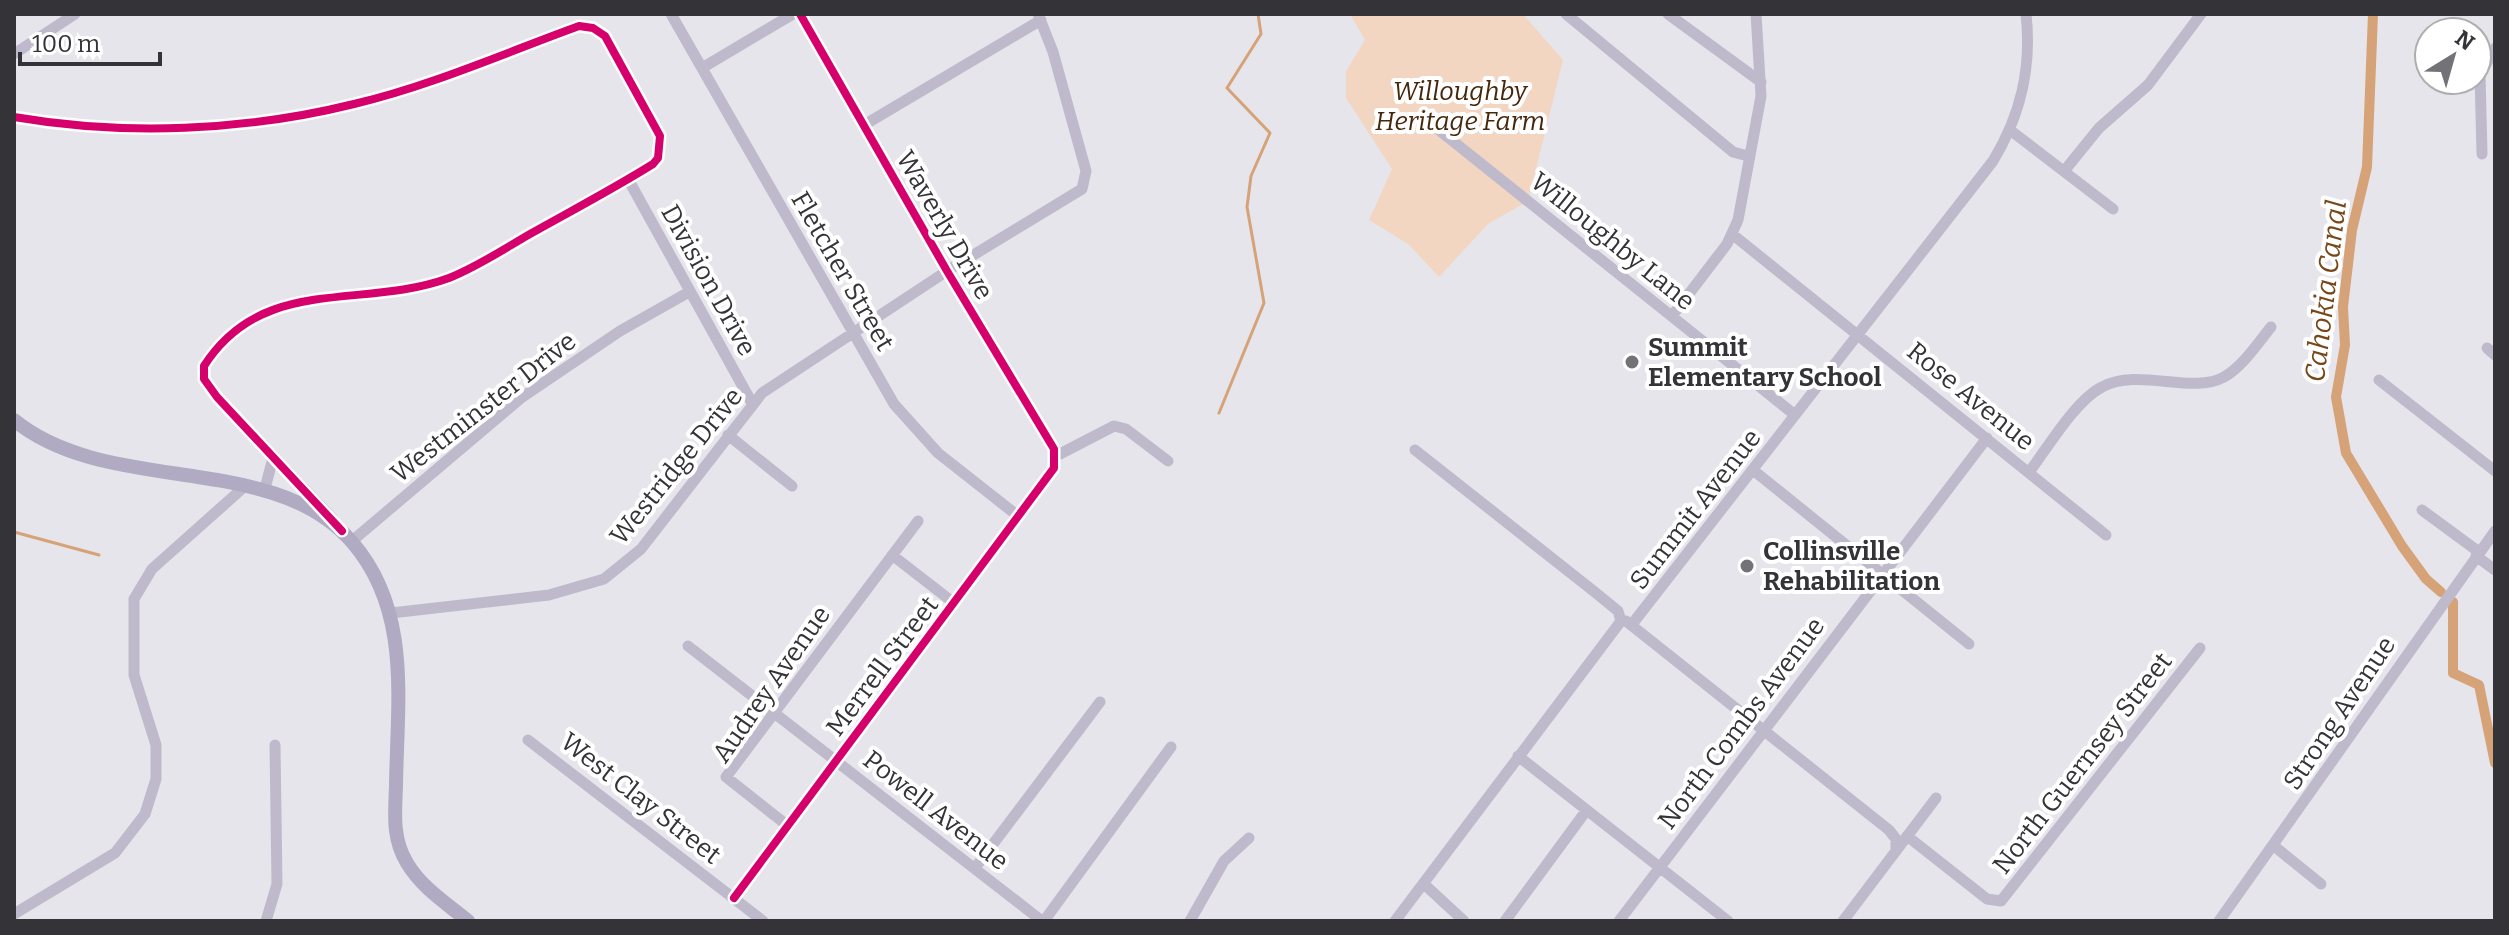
<svg xmlns="http://www.w3.org/2000/svg" width="2509" height="935" font-family="Bitter,serif">
<style>
.green{fill:#f3d6c2}
.lines{fill:none;stroke-linecap:round;stroke-linejoin:round}
.stream{stroke:#d6a278;stroke-width:3}
.canal{stroke:#d6a278;stroke-width:10}
.minor{stroke:#bebacc;stroke-width:11}
.major{stroke:#b0abc2;stroke-width:14}
.cycleway-casing{stroke:#fff;stroke-width:13}
.cycleway{stroke:#d6006c;stroke-width:8}
.poi-dot{fill:#727277;stroke:#fff;stroke-width:3}
.labels{text-anchor:middle;stroke-width:8;stroke-linejoin:round;paint-order:stroke}
.park-label{font-size:26px;font-style:italic;fill:#45270b;stroke:#fff}
.street-label{font-size:26px;fill:#343438;stroke:#fff}
.poi-label{font-size:26px;font-weight:bold;fill:#343438;stroke:#fff;text-anchor:start}
.water-label{font-size:28px;font-style:italic;fill:#784719;stroke:#fff}
</style>
<rect width="100%" height="100%" fill="#e6e5eb"/>
<path class="green" d="M 1350,14 L 1523,14 L 1563,60 L 1528,201 L 1488,224 L 1439,277 L 1408,244 L 1369,220 L 1392,169 L 1346,98 L 1346,71 L 1365,40 Z"/>
<g class="lines">
<path class="stream" d="M 1219,413 L 1264,303 L 1247,207 L 1251,176 L 1270,133 L 1227,88 L 1261,34 L 1258,14
M 14,532 L 99,555"/>
<path class="canal" d="M 2373,14 L 2367,167 L 2352,230 L 2343,307 L 2345,345 L 2336,397 L 2346,453 L 2402,546 L 2426,579 L 2441,592
M 2453,602 L 2453,673 L 2479,685 L 2495,763"/>
<path class="minor" d="M 671,14 L 894,404 L 938,453 L 1018,516
M 1566,14 L 1733,152 L 1748,156
M 1668,14 L 1761,82
M 14,54 L 75,14
M 702,68 L 793,14
M 14,117 C 125,136 245,131 354,104 C 430,86 505,53 579,26 L 593,28 L 605,36 L 660,136 L 658,158 L 653,164 C 613,189 571,211 530,234 C 504,249 477,267 449,278 C 362,310 263,274 204,366 L 204,379 L 217,397 L 332,518
M 864,125 L 1041,20
M 1439,130 L 1795,415
M 2010,130 L 2113,209
M 2482,154 L 2480,75 L 2495,48
M 2065,170 L 2099,128 L 2148,85 L 2201,14
M 628,179 L 752,403
M 1732,234 L 2106,535
M 1672,316 L 1727,244 L 1738,220 L 1761,96 L 1756,14
M 2487,348 L 2495,355
M 2379,380 L 2495,471
M 728,435 L 792,486
M 1415,450 L 1596,593 L 1618,611 L 1621,621
M 1056,456 L 1114,426 L 1126,429 L 1168,461
M 1753,470 L 1969,644
M 2030,471 C 2048,447 2076,400 2102,387 C 2138,367 2192,395 2224,377 C 2242,367 2258,343 2271,327
M 264,492 L 273,458
M 2422,510 L 2479,552
M 352,541 L 521,398 L 620,331 L 689,292
M 892,555 L 954,603
M 2476,556 L 2495,570
M 391,613 L 549,595 L 604,579 L 641,549 L 762,393 L 947,271 L 1082,189 L 1086,171 L 1053,52 L 1038,14
M 1626,621 L 1889,830 L 1896,839 L 1896,851
M 1633,623 L 1993,161 C 2021,115 2032,68 2026,14
M 688,646 L 1042,921
M 528,740 L 763,921
M 1518,756 L 1728,921
M 788,826 L 726,777 L 918,521
M 1907,836 L 1987,899 L 2001,901 L 2200,648
M 2274,846 L 2321,884
M 975,868 L 1100,702
M 1424,884 L 1464,921
M 734,898 L 1054,468 L 1054,449 L 947,271 L 800,14
M 14,914 L 115,853 L 145,814 L 156,779 L 156,745 L 134,675 L 134,599 L 152,569 L 244,487
M 266,921 L 277,884 L 275,745
M 1044,921 L 1171,747
M 1190,921 L 1224,861 L 1249,838
M 1395,921 L 1621,621
M 1505,921 L 1586,811
M 1619,921 L 1987,438
M 1843,921 L 1936,798
M 2219,921 L 2495,531"/>
<path class="major" d="M 14,420 C 108,497 272,450 352,542 C 412,611 397,702 396,786 C 395,814 392,838 407,863 C 422,888 446,903 468,921"/>
<defs>
<path id="cycleway" d="M 14,117 C 125,136 245,131 354,104 C 430,86 505,53 579,26 L 593,28 L 605,36 L 660,136 L 658,158 L 653,164 C 613,189 571,211 530,234 C 504,249 477,267 449,278 C 362,310 263,274 204,366 L 204,379 L 217,397 L 342,531
M 734,898 L 1054,468 L 1054,449 L 947,271 L 800,14"/>
</defs>
<use href="#cycleway" class="cycleway-casing"/>
<use href="#cycleway" class="cycleway"/>
</g>
<g class="poi-dot">
<circle cx="1632" cy="362" r="8"/>
<circle cx="1747" cy="566" r="8"/>
</g>
<g class="labels">
<g class="park-label">
<text x="1460" y="100">Willoughby<tspan x="1460" dy="30">Heritage Farm</tspan></text>
</g>
<g class="street-label">
<text transform="translate(945 225) rotate(60)" y="9">Waverly Drive</text>
<text transform="translate(1613 241) rotate(39)" y="9">Willoughby Lane</text>
<text transform="translate(843 271) rotate(60)" y="9">Fletcher Street</text>
<text transform="translate(709 280) rotate(61)" y="9">Division Drive</text>
<text transform="translate(1971 396) rotate(39)" y="9">Rose Avenue</text>
<text transform="translate(483 407) rotate(-38)" y="9">Westminster Drive</text>
<text transform="translate(676 466) rotate(-51)" y="9">Westridge Drive</text>
<text transform="translate(1695 509) rotate(-52)" y="9">Summit Avenue</text>
<text transform="translate(882 666) rotate(-53)" y="9">Merrell Street</text>
<text transform="translate(771 684) rotate(-55)" y="9">Audrey Avenue</text>
<text transform="translate(2339 713) rotate(-56)" y="9">Strong Avenue</text>
<text transform="translate(1741 723) rotate(-53)" y="9">North Combs Avenue</text>
<text transform="translate(2082 763) rotate(-52)" y="9">North Guernsey Street</text>
<text transform="translate(641 798) rotate(38)" y="9">West Clay Street</text>
<text transform="translate(936 810) rotate(38)" y="9">Powell Avenue</text>
</g>
<g class="poi-label">
<text x="1648" y="356">Summit<tspan x="1648" dy="30">Elementary School</tspan></text>
<text x="1763" y="560">Collinsville<tspan x="1763" dy="30">Rehabilitation</tspan></text>
</g>
<g class="water-label">
<text transform="translate(2325 291) rotate(-83)" y="10">Cahokia Canal</text>
</g>
</g>
<rect width="2509" height="935" fill="none" stroke="#343438" stroke-width="32"/>
<g transform="translate(2453 56) rotate(37)"><circle r="38" fill="#ffffff" stroke="#aeaeaf" stroke-width="2"/>
<path d="M0-6L14 30L0 20L-14 30Z" fill="#727277"/>
<text y="-12" font-size="22" font-weight="bold" text-anchor="middle" fill="#343438">N</text>
</g>
<path d="M20 52v12h140v-12" fill="none" stroke="#343438" stroke-width="4"/>
<text x="32" y="52" font-size="24" fill="#343438" stroke="#ffffff" stroke-width="6" paint-order="stroke">100 m</text>
</svg>
